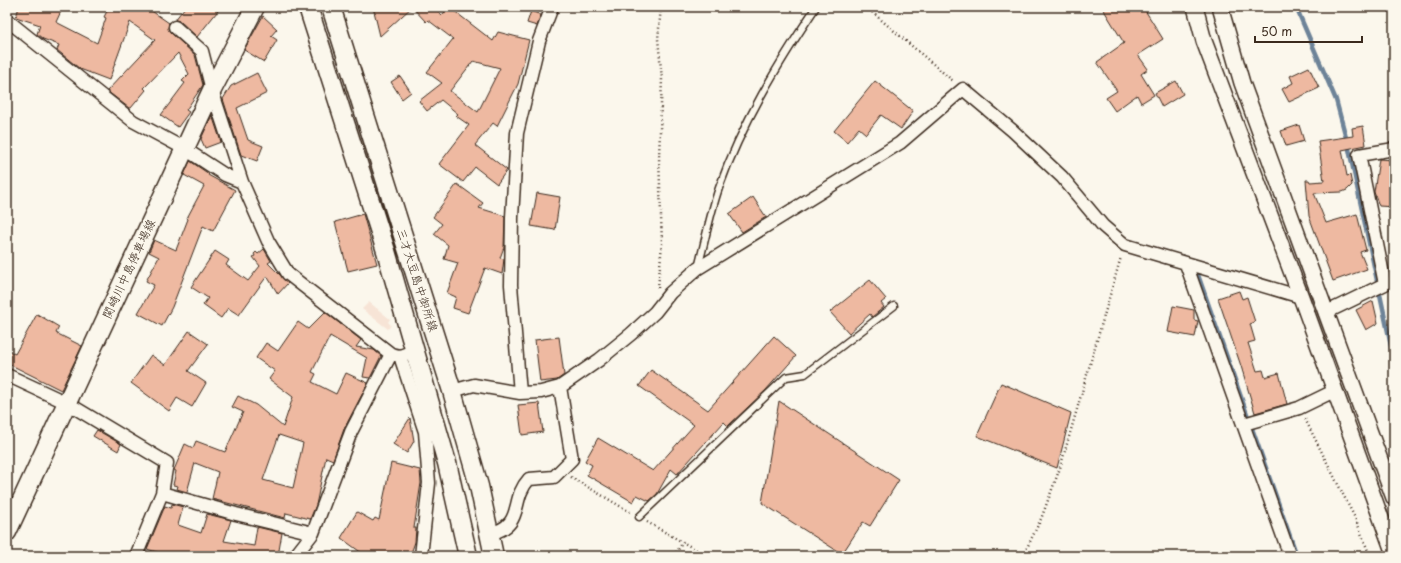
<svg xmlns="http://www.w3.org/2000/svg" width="1401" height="563" font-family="'Playpen Sans','Klee One',sans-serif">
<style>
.built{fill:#f7e4d6}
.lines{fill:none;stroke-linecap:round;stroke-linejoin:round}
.stream{stroke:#6d8398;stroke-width:4.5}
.building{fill:#eeb9a1;stroke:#3b2a1e;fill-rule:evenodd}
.service-casing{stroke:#3b2a1e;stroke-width:9}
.minor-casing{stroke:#3b2a1e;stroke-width:15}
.tertiary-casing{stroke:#3b2a1e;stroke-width:18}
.secondary-casing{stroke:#3b2a1e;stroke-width:21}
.path{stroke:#3b2a1e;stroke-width:2.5;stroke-dasharray:1 3;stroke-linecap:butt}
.service{stroke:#fbf7ec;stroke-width:6}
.minor{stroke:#fbf7ec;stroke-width:12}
.tertiary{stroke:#fbf7ec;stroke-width:15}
.secondary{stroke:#fbf7ec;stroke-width:18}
.labels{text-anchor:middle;stroke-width:4;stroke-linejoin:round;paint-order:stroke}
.street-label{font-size:12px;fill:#3b2a1e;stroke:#fbf7ec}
</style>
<rect width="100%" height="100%" fill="#fbf7ec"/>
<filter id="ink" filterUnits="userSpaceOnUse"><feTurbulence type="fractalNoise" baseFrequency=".025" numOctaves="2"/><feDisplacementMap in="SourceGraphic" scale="8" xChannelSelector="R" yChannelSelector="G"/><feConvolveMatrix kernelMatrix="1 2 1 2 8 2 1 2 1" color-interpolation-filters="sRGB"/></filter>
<g filter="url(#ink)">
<path class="built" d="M 369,302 L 390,319 L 388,322 L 391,325 L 388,329 L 362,309 Z"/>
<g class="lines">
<path class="stream" d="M 1296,7 L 1336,100 L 1349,149 L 1394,360
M 1198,275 L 1297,556"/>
</g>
<path class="building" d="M 19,7 L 63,7 L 56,22 L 97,43 L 106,18 L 104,17 L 109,7 L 146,7 L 169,23 L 168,29 L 170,32 L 195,55 L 203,85 L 186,110 L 189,112 L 178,127 L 161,115 L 185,83 L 182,81 L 189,74 L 178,53 L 144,88 L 146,90 L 131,108 L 129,108 L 107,91 L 155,40 L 130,22 L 109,80 L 80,69 L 57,50 L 59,45 L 43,39 L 37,34 L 40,25 L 16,17 Z
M 185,7 L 221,7 L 197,37 L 180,21 L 175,20 Z
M 373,7 L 434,7 L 442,15 L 449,7 L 493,41 L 498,32 L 529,40 L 518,84 L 497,126 L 493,123 L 475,145 L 507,170 L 497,184 L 475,167 L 463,182 L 439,164 L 469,125 L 456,116 L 458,114 L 441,100 L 427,111 L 419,101 L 442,83 L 427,72 L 453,39 L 428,20 L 426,22 L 412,7 L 380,36 ZM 473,61 L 500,68 L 478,112 L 450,91 Z
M 1102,7 L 1143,7 L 1163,39 L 1138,55 L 1148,69 L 1141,74 L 1154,95 L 1141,103 L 1137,95 L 1115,111 L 1106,98 L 1117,91 L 1097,62 L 1124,43 Z
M 531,11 L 541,15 L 537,26 L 527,23 Z
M 263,16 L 277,29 L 271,36 L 277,40 L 264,62 L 244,50 Z
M 1309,67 L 1319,88 L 1289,102 L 1282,89 L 1293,83 L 1290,76 Z
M 257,73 L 267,93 L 237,108 L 248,140 L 263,146 L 257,161 L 241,155 L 223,99 L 231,86 Z
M 400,76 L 411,92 L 402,99 L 391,82 Z
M 875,81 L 913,111 L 901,129 L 881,115 L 866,134 L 859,128 L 847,142 L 834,131 Z
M 1176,81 L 1183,94 L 1162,107 L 1155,93 Z
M 212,115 L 221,142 L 205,148 L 201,139 Z
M 1299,125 L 1304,141 L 1286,146 L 1281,131 Z
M 1363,126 L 1366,145 L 1342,150 L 1347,176 L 1350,175 L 1352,185 L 1347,190 L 1342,192 L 1314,193 L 1326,223 L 1357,214 L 1366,250 L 1360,252 L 1367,269 L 1333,281 L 1309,216 L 1306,180 L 1309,180 L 1310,182 L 1324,181 L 1318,141 L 1353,136 L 1352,128 Z
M 1379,159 L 1394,160 L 1394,207 L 1379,206 L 1374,192 Z
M 190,161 L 209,174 L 208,175 L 235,190 L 213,231 L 203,226 L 172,307 L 162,326 L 138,313 L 154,285 L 146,281 L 159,257 L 149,252 L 154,240 L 176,250 L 188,219 L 187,218 L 204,186 L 184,175 Z
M 457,184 L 483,203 L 479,208 L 505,216 L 504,247 L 500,258 L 504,259 L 502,274 L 485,268 L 468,313 L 453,308 L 456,297 L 447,293 L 458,263 L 444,259 L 448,245 L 434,234 L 442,224 L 433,217 Z
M 537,193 L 560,197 L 555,230 L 531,226 Z
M 753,197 L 766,217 L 742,232 L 729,214 Z
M 363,214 L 377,264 L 348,271 L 335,222 Z
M 264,249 L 271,261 L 268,263 L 288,283 L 278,294 L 267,276 L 239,315 L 228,308 L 221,318 L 203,305 L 208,298 L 191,287 L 215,251 L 229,260 L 226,265 L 248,281 L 260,266 L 253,257 L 255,256 L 254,254 L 256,252 L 258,254 Z
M 870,280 L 886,299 L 881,303 L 884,307 L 872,317 L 870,314 L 849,333 L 830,312 Z
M 1239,291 L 1242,299 L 1247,297 L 1255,322 L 1250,324 L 1255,341 L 1248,343 L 1257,371 L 1263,370 L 1265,377 L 1279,373 L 1287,404 L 1255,413 L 1241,366 L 1218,298 Z
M 1373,301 L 1378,323 L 1366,330 L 1356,310 Z
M 1173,306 L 1194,310 L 1194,320 L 1198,321 L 1195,337 L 1168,332 Z
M 325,312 L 361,340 L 356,347 L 374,350 L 381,356 L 370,378 L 363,377 L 367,358 L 330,336 L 312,372 L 316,374 L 312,382 L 336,394 L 346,373 L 368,383 L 344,429 L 333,460 L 326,457 L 316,505 L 310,519 L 286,513 L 285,518 L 212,499 L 218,472 L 195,463 L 187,492 L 177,489 L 178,486 L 173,485 L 176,471 L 174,470 L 185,444 L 193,448 L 196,441 L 225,452 L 243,412 L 232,407 L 238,396 L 256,405 L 283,427 L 293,397 L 269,379 L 275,371 L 256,358 L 266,343 L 278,351 L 298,322 L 308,329 ZM 279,435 L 303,443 L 293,488 L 263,480 Z
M 37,314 L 59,327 L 56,333 L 82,346 L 61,390 L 7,363 L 7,350 L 15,354 Z
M 189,331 L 208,344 L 188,371 L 206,383 L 192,407 L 177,398 L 169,411 L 131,383 L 151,355 L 165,365 Z
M 774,336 L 796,356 L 766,390 L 728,426 L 724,422 L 677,474 L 671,469 L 657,494 L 649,501 L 637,495 L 633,502 L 587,475 L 592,465 L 585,461 L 598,438 L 653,471 L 694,425 L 639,386 L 651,370 L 708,410 Z
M 559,337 L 564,375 L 557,380 L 540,382 L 535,340 Z
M 1001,383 L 1071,413 L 1057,468 L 977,436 Z
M 779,401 L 899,480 L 870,526 L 863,522 L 842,554 L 762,503 Z
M 539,403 L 543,432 L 522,435 L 518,405 Z
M 410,418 L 414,441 L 407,453 L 393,444 Z
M 97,430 L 121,444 L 118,451 L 93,436 Z
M 391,463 L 420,470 L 421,483 L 414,528 L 416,528 L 415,542 L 410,556 L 366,556 L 341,538 L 357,512 L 373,521 L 375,518 L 379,520 Z
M 172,504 L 183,507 L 178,525 L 201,533 L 207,514 L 231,520 L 224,541 L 254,546 L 257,527 L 282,533 L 278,556 L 232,556 L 216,552 L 215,556 L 169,556 L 147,549 L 165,506 L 171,508 Z"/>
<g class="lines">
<defs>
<path id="service" d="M 698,268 C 705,241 710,214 719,188 C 742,123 778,64 816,7
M 639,517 L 786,377 L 805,374 L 894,306"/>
<path id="minor" d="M 7,20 L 133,121 L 185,149 L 225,175 L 242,182 L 268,241 L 288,274 L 391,354 L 400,356 L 414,351
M 175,27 L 202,51 L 212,90 L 242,182
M 1186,264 L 1290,556
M 1325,313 L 1385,284 L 1359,155 L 1394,149
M 400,356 L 425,432 L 429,483 L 421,556
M 7,375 L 67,403 L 167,463 L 162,493 L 136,556
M 452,391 L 474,385 L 520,393 L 541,392 L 560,387 L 599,360 L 631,334 L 655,312 L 670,293 L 697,269 L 900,143 L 963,89 L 1013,131 L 1062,177 L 1103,226 L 1125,245 L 1301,297
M 520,393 L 511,285 L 512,217 L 517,133 L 539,41 L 552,7
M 1244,424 L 1299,408 L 1334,391
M 162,493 L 236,514 L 313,533
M 489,534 C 526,525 509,501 529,479 L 554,477 L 572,459 L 560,387
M 295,556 L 313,533 L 351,432 L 391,354"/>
<path id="tertiary" d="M 1195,7 L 1204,41 L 1301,297 L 1394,554
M 1220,7 L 1242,83 L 1394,498"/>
<path id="secondary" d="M 308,7 L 386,251 L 447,463 L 468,556
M 331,7 L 452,391 L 479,486 L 494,556
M 7,532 L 212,90 L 255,7"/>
</defs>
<use href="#service" class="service-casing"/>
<use href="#minor" class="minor-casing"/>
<use href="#tertiary" class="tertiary-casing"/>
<use href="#secondary" class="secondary-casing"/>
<path class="path" d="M 866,7 L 953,81
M 658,288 L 662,244 L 659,157 L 662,79 L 658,39 L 661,7
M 1305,419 L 1356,520 L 1370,556
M 571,477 L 630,512
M 647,522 L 707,556
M 674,556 L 683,542
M 1023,556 L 1041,519 L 1060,468 L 1121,257"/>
<use href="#service" class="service"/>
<use href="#minor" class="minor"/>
<use href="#tertiary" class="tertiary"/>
<use href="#secondary" class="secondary"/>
</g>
</g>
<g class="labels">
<g class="street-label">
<text transform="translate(129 269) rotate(-65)" y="4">関崎川中島停車場線</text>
<text transform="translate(417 280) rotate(72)" y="4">三才大豆島中御所線</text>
</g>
</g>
<rect width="1401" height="563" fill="none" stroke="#fbf7ec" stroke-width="24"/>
<rect x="12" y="12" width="1377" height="539" fill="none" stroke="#3b2a1e" stroke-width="1.5" filter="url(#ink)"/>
<path d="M1255 36v6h107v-6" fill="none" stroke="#3b2a1e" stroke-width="2"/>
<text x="1261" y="36" font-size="12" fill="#3b2a1e" stroke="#fbf7ec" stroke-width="3" paint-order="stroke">50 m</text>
</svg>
